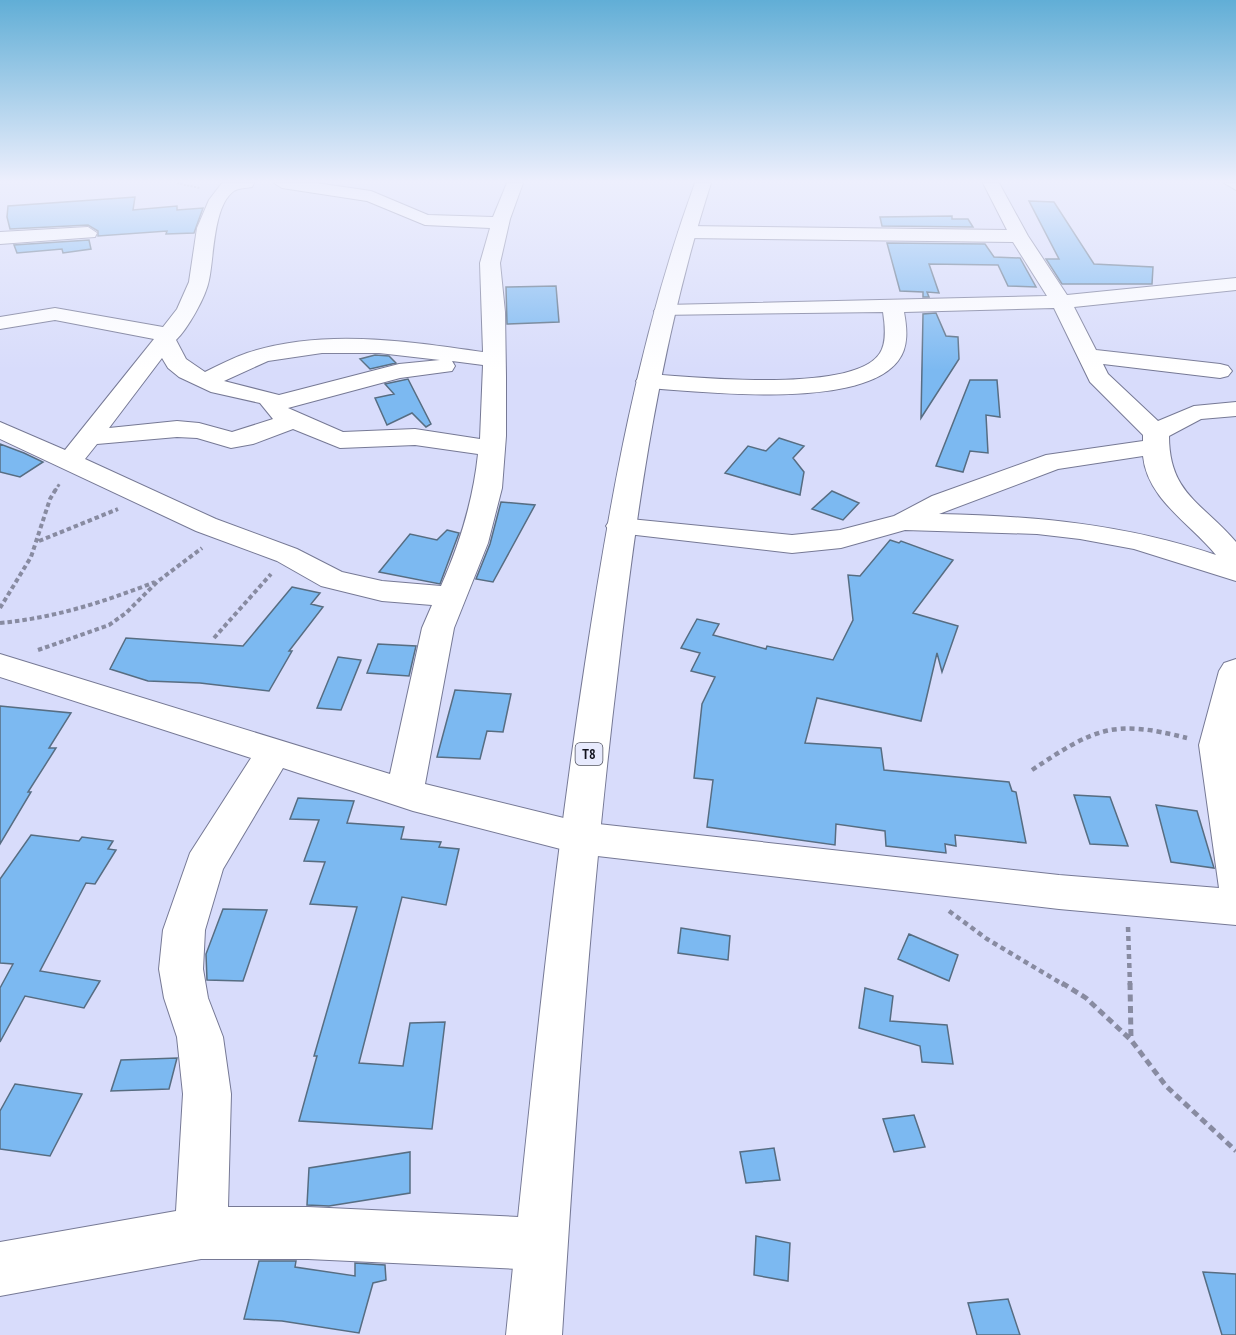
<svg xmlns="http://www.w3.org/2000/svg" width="1236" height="1335" font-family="'PT Sans Narrow',sans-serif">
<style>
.building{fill:#7cb9f1;stroke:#576d82;stroke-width:1.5}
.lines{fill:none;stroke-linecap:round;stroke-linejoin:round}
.minor-casing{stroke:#767995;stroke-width:2}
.major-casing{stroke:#767995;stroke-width:2}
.path-far4{stroke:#888ba1;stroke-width:2;stroke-dasharray:2 1.5;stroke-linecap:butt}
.path-far3{stroke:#888ba1;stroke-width:3;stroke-dasharray:3 2;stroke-linecap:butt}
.path-far2{stroke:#888ba1;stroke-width:4;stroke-dasharray:4.5 3;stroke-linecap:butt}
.path-far1{stroke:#888ba1;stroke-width:4.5;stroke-dasharray:5 4;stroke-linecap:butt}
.path{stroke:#888ba1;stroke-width:5;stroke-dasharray:7 4.5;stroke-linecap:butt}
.minor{fill:#fff;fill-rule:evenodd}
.major{fill:#fff;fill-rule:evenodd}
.labels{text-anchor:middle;stroke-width:6;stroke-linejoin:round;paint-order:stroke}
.shield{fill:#e7eafd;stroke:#525460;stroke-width:1.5}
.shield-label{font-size:14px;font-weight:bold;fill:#12131d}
</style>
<rect width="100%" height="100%" fill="#d8dcfb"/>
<path class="building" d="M 135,197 L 133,210 L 177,206 L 177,210 L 203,208 L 194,233 L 166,234 L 167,231 L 98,236 L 98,231 L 88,225 L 10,229 L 7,217 L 8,206 Z
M 1029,201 L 1054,202 L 1094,264 L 1153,267 L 1152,284 L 1062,284 L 1046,259 L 1059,259 Z
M 952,216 L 952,219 L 968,219 L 973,227 L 882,226 L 880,217 Z
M 89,240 L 91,249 L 63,253 L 62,249 L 17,253 L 14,245 Z
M 887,243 L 985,244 L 994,257 L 1020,258 L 1036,287 L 1008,286 L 998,265 L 929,264 L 939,293 L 927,292 L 929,297 L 923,297 L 923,292 L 900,291 Z
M 556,286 L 559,322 L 507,324 L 506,287 Z
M 936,313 L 946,336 L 958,337 L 959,359 L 921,418 L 923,314 Z
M 375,355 L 389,356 L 396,363 L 370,369 L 360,359 Z
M 408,379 L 431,424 L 426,427 L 412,413 L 387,425 L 375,398 L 394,394 L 385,384 Z
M 970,380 L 997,380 L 1000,417 L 986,415 L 988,453 L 970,451 L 963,472 L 936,466 Z
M 779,438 L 804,446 L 793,458 L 804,472 L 800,495 L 725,473 L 748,446 L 766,451 Z
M 0,444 L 24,453 L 43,462 L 20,477 L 0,472 Z
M 832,491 L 859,503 L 843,520 L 812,509 Z
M 501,502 L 535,505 L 493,582 L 476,579 L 490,544 Z
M 447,530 L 459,533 L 440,584 L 379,572 L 410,534 L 437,540 Z
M 890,540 L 899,543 L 901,541 L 953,560 L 913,613 L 958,626 L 942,672 L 937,653 L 921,721 L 817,698 L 805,743 L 881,748 L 884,770 L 1009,782 L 1012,791 L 1016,792 L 1026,843 L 955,835 L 956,846 L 945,844 L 946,853 L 886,846 L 885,831 L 836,824 L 835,845 L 707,827 L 713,780 L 694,778 L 702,704 L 715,677 L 691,671 L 700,653 L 681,648 L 697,619 L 719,624 L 713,635 L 766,649 L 767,646 L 833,660 L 853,620 L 848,575 L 860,576 Z
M 292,587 L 320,593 L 311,604 L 323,607 L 289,651 L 292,651 L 269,691 L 200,683 L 148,681 L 110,669 L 126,638 L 243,646 Z
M 378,644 L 416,646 L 409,676 L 367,673 Z
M 338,657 L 361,660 L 341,710 L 317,708 Z
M 455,690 L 511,694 L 503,732 L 487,731 L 480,759 L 437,757 Z
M 0,706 L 71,713 L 49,748 L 56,748 L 28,792 L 31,792 L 0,844 Z
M 1074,795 L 1110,797 L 1128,846 L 1090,844 Z
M 298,798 L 354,801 L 347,823 L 404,827 L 401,839 L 441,842 L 439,847 L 459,849 L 446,905 L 402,897 L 359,1063 L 403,1066 L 410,1023 L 445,1022 L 432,1129 L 299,1121 L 317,1056 L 314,1056 L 357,907 L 310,904 L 325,862 L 304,861 L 319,820 L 290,819 Z
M 1156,805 L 1197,811 L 1214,868 L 1171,862 Z
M 31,835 L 79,841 L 82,837 L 113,841 L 108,849 L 116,850 L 95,884 L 86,883 L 40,971 L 100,981 L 84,1008 L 25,996 L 0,1042 L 0,988 L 13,964 L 0,963 L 0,879 Z
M 223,909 L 267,910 L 243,981 L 207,980 L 206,954 Z
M 681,928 L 730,936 L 728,960 L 678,953 Z
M 909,934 L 958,955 L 949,981 L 898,959 Z
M 865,988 L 893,996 L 890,1021 L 947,1025 L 953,1064 L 922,1062 L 920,1046 L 859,1028 Z
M 177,1058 L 169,1089 L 111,1091 L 121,1060 Z
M 15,1084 L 82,1094 L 50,1156 L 0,1149 L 0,1111 Z
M 914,1115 L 925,1147 L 894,1152 L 883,1119 Z
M 774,1148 L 780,1180 L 746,1183 L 740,1152 Z
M 410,1152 L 410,1193 L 329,1206 L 307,1205 L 309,1168 Z
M 756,1236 L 790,1243 L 788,1281 L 754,1275 Z
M 259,1261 L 296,1261 L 295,1267 L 355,1276 L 355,1263 L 385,1265 L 386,1280 L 373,1283 L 359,1333 L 282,1321 L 244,1319 Z
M 1203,1272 L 1236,1274 L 1236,1335 L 1222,1335 Z
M 1008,1299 L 1020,1335 L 977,1335 L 968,1303 Z"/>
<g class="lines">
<defs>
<path id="minor" d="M 222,183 L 254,183 L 252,187 C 247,188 238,188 234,191 C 213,205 214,258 209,280 C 206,297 187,330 176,340 L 186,359 L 205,372 C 219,365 233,358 247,353 C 322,328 406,341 483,352 L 480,263 L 490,228 L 425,225 L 367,201 L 282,188 L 274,183 L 316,183 L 371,191 L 428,215 L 493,217 L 507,183 L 523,183 L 510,219 L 500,263 L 505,312 L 506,377 L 506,436 L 502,488 L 488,543 L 454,628 L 425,784 L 580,822 L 1059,875 L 1219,888 L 1199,745 L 1219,671 L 1224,663 L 1236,659 L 1236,925 L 1059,909 L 580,854 L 413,811 L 283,768 L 223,869 L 205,930 L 203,969 L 208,998 L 223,1037 L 231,1094 L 228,1207 L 308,1207 L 541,1218 L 559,1226 L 567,1244 L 559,1262 L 541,1270 L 308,1259 L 201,1259 L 0,1296 L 0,1242 L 176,1211 L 183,1094 L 177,1037 L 164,998 L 159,969 L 163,930 L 190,853 L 251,758 L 0,677 L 0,654 L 390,774 L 422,628 L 432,605 L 382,601 L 321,586 L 277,561 L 196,531 L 0,439 L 0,422 L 65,450 L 154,339 L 55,320 L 0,329 L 0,317 L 55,308 L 163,327 L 177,309 L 189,282 L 197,228 L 209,200 ZM 322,353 L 379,353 L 440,360 L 399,364 L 279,395 L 224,381 L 268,361 ZM 162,358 L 168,368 L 179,377 L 211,392 L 260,403 L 273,419 L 232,432 L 199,423 L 177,421 L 109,428 ZM 452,361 L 483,365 L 480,439 L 415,429 L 343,432 L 288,408 L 400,378 L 452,371 L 455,366 ZM 293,429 L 340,448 L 415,445 L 478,454 C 473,501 460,543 441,586 L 382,581 L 342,572 L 297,549 L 216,519 L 85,459 L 97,444 L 177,437 L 197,438 L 231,448 L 253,444 Z
M 983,183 L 999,183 L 1028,236 L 1067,295 L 1236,278 L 1236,290 L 1074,307 L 1096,350 L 1220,364 L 1228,366 L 1232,371 L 1228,376 L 1220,378 L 1103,364 L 1108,374 L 1158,421 L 1194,406 L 1236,402 L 1236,416 L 1201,419 L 1169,436 C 1169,494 1203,503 1236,542 L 1236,581 L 1134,549 L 1080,539 L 1037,534 L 905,530 L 841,548 L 792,553 L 610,532 L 606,526 L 610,520 L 620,518 L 792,535 L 840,530 L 894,516 L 932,496 L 1046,455 L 1143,441 L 1143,435 L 1090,382 L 1054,308 L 904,312 C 907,328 909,347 898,361 C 861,410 705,392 648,388 L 640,386 L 636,381 L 640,376 L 648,374 C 693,377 855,394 880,353 C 887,342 885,325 883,312 L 658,315 L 654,311 L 658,307 L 665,305 L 1047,296 L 1013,242 L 687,238 L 678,232 L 687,226 L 1007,230 ZM 1143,456 C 1147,499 1191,524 1216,555 C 1125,524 1035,516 939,514 L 1058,469 Z
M 1224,183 L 1236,183 L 1236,190 Z
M 88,227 L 97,233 L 95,237 L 0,244 L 0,232 Z"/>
<path id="major" d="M 695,183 L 711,183 C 660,342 637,505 618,670 C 591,891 576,1113 562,1335 L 506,1335 C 529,1111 551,886 585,664 C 610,500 638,339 695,183 Z"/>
</defs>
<use href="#minor" class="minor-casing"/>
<use href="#major" class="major-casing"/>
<path class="path-far4" d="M 177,183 L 200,188"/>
<path class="path-far3" d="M 55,491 L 60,483"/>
<path class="path-far2" d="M 39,541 L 118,509
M 0,608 L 31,557 L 50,499 L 56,489
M 0,623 C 54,618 104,602 155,582
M 214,638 L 271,574
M 38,650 L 109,625 L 126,613 L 157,582 L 202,548"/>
<path class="path-far1" d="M 1032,770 C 1095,728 1113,719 1187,738
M 949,911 L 987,939 L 1064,985
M 1128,927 L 1130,985"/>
<path class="path" d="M 1062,983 L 1086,998 L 1131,1040 L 1166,1086 L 1236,1151
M 1130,983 L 1131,1039"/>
<use href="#minor" class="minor"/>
<use href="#major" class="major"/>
</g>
<linearGradient id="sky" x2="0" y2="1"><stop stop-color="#61aed6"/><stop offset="0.49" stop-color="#edeffd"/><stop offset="1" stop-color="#edeffd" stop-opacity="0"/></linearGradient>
<rect width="1236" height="370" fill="url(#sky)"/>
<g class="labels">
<rect class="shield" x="575.5" y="743" width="27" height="22" rx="4.5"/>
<g class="shield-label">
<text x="589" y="759">T8</text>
</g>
</g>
</svg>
